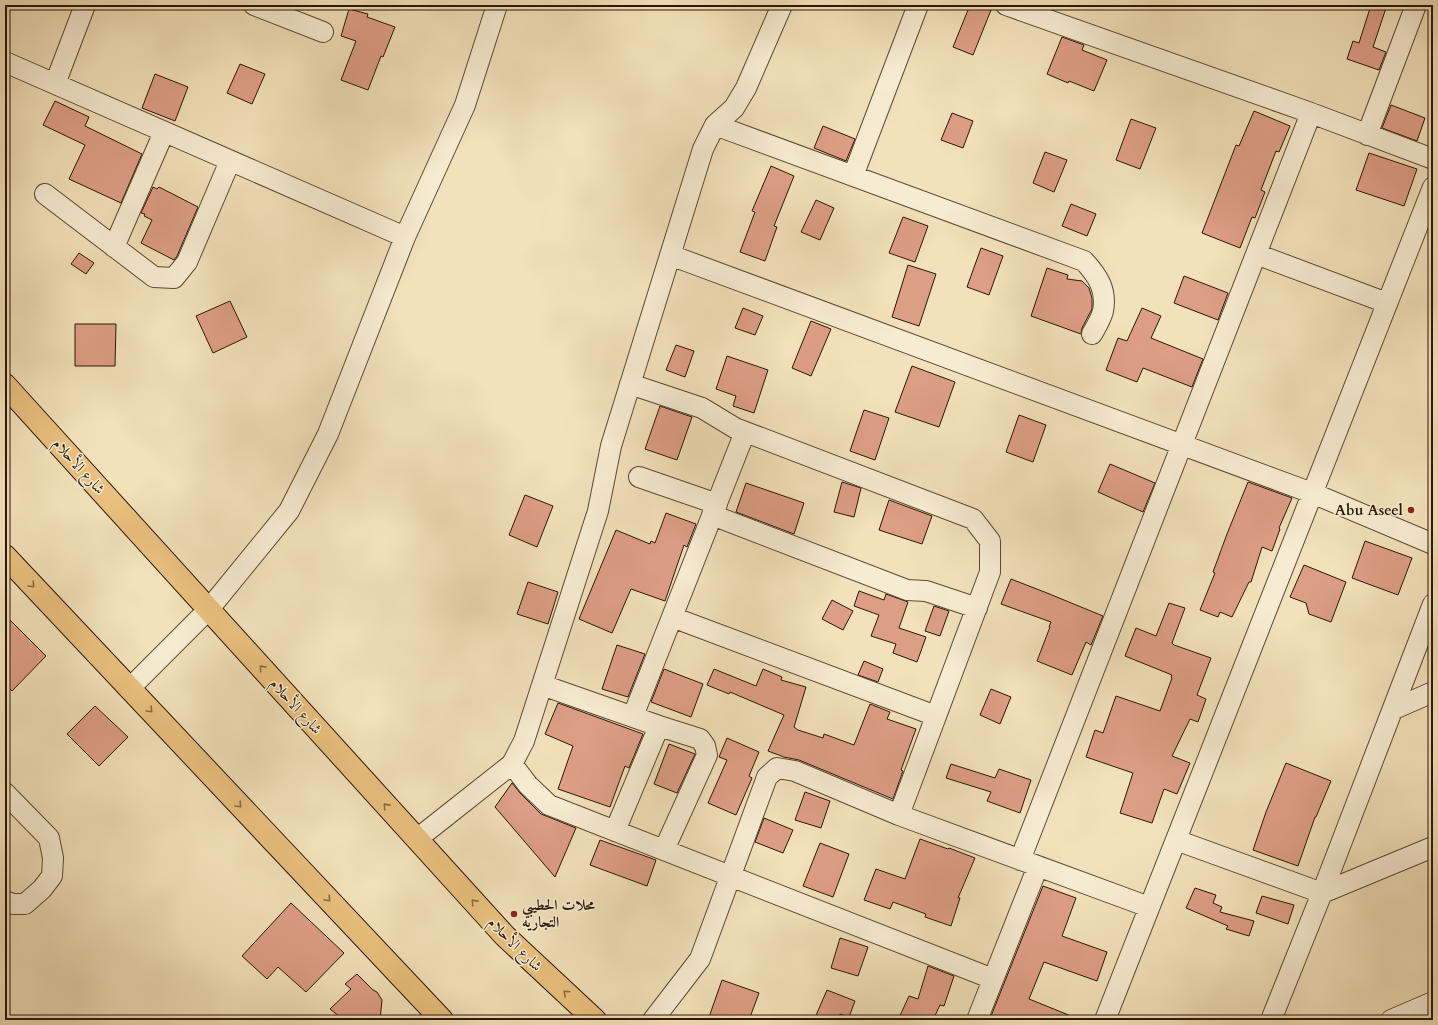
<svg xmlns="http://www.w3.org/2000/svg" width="1438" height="1025" font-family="Cardo,Amiri,serif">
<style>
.building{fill:#dd9e86;stroke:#2a1601}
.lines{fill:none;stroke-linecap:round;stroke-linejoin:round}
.minor-casing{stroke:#5c492f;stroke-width:22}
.major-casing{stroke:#2a1601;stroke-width:24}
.minor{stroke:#f7ecd2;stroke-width:20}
.major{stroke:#e9c07d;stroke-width:22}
.oneway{stroke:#8a6b3f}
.poi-dot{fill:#8f2418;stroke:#f7ecd2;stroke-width:1.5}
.labels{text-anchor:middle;stroke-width:3;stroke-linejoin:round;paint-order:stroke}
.street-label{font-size:15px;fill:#2a1601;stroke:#f7ecd2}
.poi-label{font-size:15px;font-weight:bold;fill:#2a1601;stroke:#f7ecd2;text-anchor:end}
</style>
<rect width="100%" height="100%" fill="#f2e1ba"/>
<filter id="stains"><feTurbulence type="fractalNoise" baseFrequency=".005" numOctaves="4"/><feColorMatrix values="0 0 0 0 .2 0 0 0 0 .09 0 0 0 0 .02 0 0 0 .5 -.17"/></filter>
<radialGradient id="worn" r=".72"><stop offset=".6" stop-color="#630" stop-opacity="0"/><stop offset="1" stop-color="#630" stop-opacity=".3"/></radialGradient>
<path class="building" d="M 970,5 L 978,5 L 991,10 L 973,55 L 953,47 Z
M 1371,5 L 1387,5 L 1373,47 L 1386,52 L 1379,70 L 1347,59 L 1353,41 L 1359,43 Z
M 349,9 L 368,14 L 367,17 L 395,27 L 383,57 L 381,56 L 368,90 L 341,80 L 356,41 L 341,36 Z
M 1062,37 L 1084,45 L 1082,50 L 1107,60 L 1094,91 L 1069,81 L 1068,83 L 1047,74 Z
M 240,64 L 265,74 L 252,104 L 227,93 Z
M 155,74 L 188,87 L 175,121 L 142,108 Z
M 55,101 L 89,117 L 85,126 L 142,154 L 121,203 L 69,179 L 85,145 L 43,125 Z
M 1391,105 L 1425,118 L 1417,141 L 1382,128 Z
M 1254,111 L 1290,126 L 1279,152 L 1276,151 L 1261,190 L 1265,192 L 1255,218 L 1252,217 L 1240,248 L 1202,233 L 1236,145 L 1239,146 Z
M 952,113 L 973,121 L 963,148 L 941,140 Z
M 1131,119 L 1156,128 L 1140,169 L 1116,160 Z
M 823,126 L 855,139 L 846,161 L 814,148 Z
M 1045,152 L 1067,160 L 1054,192 L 1033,183 Z
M 1369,153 L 1417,169 L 1404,206 L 1356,190 Z
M 771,166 L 794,176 L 774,226 L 777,227 L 765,261 L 740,252 L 755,212 L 752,211 Z
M 153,187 L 157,189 L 159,187 L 198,207 L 177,256 L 174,260 L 141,243 L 152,220 L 144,216 L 145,214 L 141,213 Z
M 816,200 L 834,208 L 820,240 L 801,232 Z
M 1071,204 L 1096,214 L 1087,236 L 1062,226 Z
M 903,217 L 928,226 L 915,262 L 889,253 Z
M 981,248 L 1003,256 L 989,295 L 967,287 Z
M 79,253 L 94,263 L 86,274 L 71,264 Z
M 908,265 L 936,274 L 919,326 L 892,317 Z
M 1047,268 L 1068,275 L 1067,279 L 1082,281 L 1089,288 L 1092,298 L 1092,309 L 1082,328 L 1081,334 L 1031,316 Z
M 1184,276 L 1228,293 L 1218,320 L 1174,303 Z
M 230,301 L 247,337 L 213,353 L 196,316 Z
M 743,308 L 763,316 L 755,335 L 735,328 Z
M 1142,308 L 1161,316 L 1151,338 L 1203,359 L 1192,387 L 1143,368 L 1137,382 L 1106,370 L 1118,338 L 1127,341 Z
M 811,321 L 831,329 L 811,376 L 792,368 Z
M 75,324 L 116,324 L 115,366 L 75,366 Z
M 676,345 L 694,351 L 685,377 L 666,370 Z
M 727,356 L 768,370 L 754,413 L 733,406 L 736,396 L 716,389 Z
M 912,366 L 955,382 L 939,427 L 895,412 Z
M 660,406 L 692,417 L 677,460 L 645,449 Z
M 864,410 L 889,418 L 875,460 L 850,451 Z
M 1019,415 L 1046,425 L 1033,462 L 1006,452 Z
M 1110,464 L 1155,483 L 1143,512 L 1098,492 Z
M 842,482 L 861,488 L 854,517 L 834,512 Z
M 1248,482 L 1292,498 L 1279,528 L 1280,529 L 1272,551 L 1262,547 L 1251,582 L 1249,582 L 1232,617 L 1220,612 L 1218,617 L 1200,610 L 1215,573 L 1213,572 L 1227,534 Z
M 746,483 L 804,503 L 794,534 L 736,512 Z
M 525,495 L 553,506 L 537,547 L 509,535 Z
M 889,500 L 932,516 L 922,544 L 879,530 Z
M 666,513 L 696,524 L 687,547 L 684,545 L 665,601 L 631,589 L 612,633 L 579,619 L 616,530 L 650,544 L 651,541 L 655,543 Z
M 1365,541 L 1412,558 L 1398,595 L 1352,578 Z
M 1304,565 L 1346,582 L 1331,622 L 1309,614 L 1306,603 L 1290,597 Z
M 1011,579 L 1047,593 L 1103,616 L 1091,645 L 1086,642 L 1072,675 L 1037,661 L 1050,627 L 1049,627 L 1051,622 L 1001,604 Z
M 528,582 L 558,592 L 548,624 L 517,614 Z
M 859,591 L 884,600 L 886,594 L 908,602 L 899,628 L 926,637 L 917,662 L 893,653 L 896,644 L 871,636 L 879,615 L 854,606 Z
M 832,600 L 853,611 L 843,630 L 822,619 Z
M 1169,603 L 1185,608 L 1172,643 L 1174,645 L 1211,658 L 1197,695 L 1206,699 L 1198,722 L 1190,719 L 1172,756 L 1190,763 L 1177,794 L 1164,789 L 1152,823 L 1120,813 L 1133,773 L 1086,757 L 1095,730 L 1103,733 L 1116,696 L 1160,711 L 1172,678 L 1171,677 L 1172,675 L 1125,656 L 1136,628 L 1156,636 Z
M 934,606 L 949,611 L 940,636 L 925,631 Z
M 5,615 L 46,656 L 12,691 L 5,684 Z
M 617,645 L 645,654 L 628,697 L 602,689 Z
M 864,661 L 883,669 L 878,682 L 858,675 Z
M 664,669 L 703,684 L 691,717 L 651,702 Z
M 714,669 L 756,686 L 763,669 L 782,677 L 781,680 L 806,687 L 794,727 L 798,730 L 823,738 L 824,734 L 854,745 L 870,704 L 890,712 L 887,719 L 916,729 L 901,770 L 903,771 L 893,799 L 799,760 L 784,757 L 768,751 L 784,715 L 730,692 L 729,694 L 707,685 Z
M 991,689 L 1011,697 L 1000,724 L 980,715 Z
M 558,703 L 643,734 L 629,768 L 625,766 L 610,807 L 558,789 L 573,746 L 545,734 Z
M 95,706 L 128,737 L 99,766 L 67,734 Z
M 727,738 L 759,752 L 749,776 L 752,778 L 736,815 L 708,803 L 727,760 L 719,757 Z
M 669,744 L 695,754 L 677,793 L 654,784 Z
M 1286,763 L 1331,781 L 1316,817 L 1315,817 L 1298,866 L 1253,850 L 1266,812 Z
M 951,764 L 995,778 L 999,769 L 1031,780 L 1020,813 L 987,801 L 991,792 L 946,778 Z
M 512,783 L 520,793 L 541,814 L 576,828 L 555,877 L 495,807 Z
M 805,792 L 830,801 L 821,828 L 795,820 Z
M 764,818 L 793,830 L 783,853 L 755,842 Z
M 920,839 L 948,849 L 949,848 L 975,858 L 958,898 L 960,898 L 951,926 L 925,917 L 926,914 L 893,902 L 890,909 L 864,900 L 876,869 L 905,879 Z
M 600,840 L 656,860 L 647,886 L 590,865 Z
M 820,843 L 849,854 L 833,897 L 803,886 Z
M 1043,886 L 1076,898 L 1062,936 L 1107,952 L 1097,981 L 1044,962 L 1029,999 L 1081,1020 L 1003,1020 L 991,1016 Z
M 1195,888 L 1216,895 L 1213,903 L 1222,907 L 1220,912 L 1254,921 L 1249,936 L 1226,929 L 1228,926 L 1186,908 Z
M 1262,896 L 1294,905 L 1288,924 L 1256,913 Z
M 291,903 L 344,953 L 306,992 L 278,967 L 267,979 L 242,956 Z
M 840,938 L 868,947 L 858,976 L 831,968 Z
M 928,966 L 954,976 L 944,1006 L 940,1005 L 933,1020 L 898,1020 L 909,996 L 918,999 Z
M 357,974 L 373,990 L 377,992 L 382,1000 L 380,1020 L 344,1020 L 330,1009 L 351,989 L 345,984 Z
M 722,980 L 759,993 L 749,1020 L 708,1020 Z
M 827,990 L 855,1001 L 849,1017 L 840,1014 L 838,1020 L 814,1020 Z"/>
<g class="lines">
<defs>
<path id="minor" d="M 254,5 L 323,32
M 1006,5 L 1311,113 L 1433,159
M 5,62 L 405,237
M 55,84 L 85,5
M 715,125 L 1084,261 C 1098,276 1107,290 1103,311 C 1101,319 1096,327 1092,334
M 1367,135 L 1416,5
M 853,176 L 918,5
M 45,194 L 154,277 L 174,278 L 187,262 L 230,161
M 114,247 L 164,132
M 1256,254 L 1387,303
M 670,255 L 1312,493 L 1433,544
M 630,384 L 702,408 L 735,428 L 973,519 L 990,541 L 990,572 L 899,815
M 639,477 L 717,504
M 712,515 L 907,590 L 926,591 L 977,608
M 672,617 L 936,716
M 542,685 L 659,726 L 700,739 L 705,746 L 707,755 L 664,850
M 129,689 L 209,609 L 289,511 L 328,434 L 405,237 L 465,105 L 497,5
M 1394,709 L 1433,692
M 633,716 L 745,432
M 512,764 L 528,785 L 549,805 L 993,979
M 5,793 L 49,838 L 53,858 L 52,876 L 42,889 L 25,904 L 13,904 L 5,901
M 615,831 L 659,726
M 417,839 L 512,764 L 524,741 L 598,511 L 611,446 L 703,149 L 715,125 L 734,108 L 746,88 L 782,5
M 1176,840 L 1322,893 L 1433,847
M 1020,860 L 1311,113
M 653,1020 L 700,959 L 767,777 L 777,768 L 795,771 L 899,815 L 1149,907
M 977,1020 L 1038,866
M 1105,1020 L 1433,187
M 1271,1020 L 1322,893 L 1433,604
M 1391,1020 L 1433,1002"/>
<path id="major" d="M 5,385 L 505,936 L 595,1020
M 5,556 L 442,1020"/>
</defs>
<use href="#minor" class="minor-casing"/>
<use href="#major" class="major-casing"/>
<use href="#minor" class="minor"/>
<use href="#major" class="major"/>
</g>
<defs><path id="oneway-chevron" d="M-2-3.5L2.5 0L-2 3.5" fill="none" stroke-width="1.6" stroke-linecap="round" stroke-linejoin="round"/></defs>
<g class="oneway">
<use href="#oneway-chevron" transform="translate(32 585) rotate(47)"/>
<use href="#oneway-chevron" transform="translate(262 668) rotate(-132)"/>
<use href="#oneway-chevron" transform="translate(150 710) rotate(47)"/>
<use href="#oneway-chevron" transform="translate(239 805) rotate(47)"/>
<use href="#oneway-chevron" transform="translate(386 806) rotate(-132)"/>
<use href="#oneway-chevron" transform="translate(328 899) rotate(47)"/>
<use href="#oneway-chevron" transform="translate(474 902) rotate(-132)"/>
<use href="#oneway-chevron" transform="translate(566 993) rotate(-137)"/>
</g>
<g class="poi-dot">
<circle cx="1411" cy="510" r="4"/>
<circle cx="514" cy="914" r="4"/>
</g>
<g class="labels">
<g class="street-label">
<text transform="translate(79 466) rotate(48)" y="5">شارع الأحلام</text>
<text transform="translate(296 706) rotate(48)" y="5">شارع الأحلام</text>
<text transform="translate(515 944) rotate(45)" y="5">شارع الأحلام</text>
</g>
<g class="poi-label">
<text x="1403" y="515">Abu Aseel</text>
<text x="522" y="910" text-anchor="start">محلات الحطيبي<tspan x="522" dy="17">التجاريه</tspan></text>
</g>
</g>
<rect width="1438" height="1025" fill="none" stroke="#f2e1ba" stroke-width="20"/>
<rect x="6" y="6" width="1426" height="1013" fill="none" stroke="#2a1601" stroke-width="2"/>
<rect x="10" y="10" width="1418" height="1005" fill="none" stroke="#2a1601"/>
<rect width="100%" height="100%" filter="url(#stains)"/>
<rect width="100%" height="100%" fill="url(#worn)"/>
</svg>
